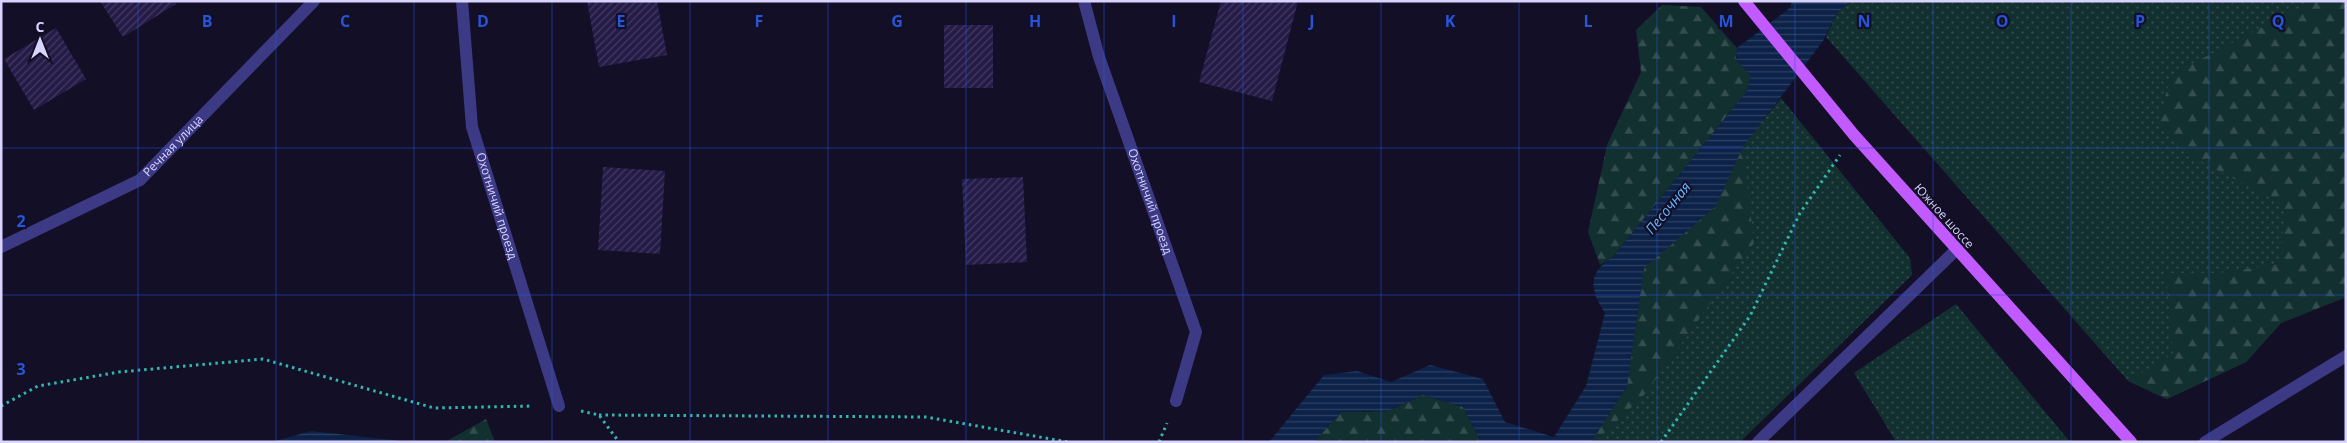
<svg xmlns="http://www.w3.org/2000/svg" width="2347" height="443" font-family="'Open Sans',sans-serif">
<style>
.grass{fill:url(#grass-dots)}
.forest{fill:url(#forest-firs)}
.water{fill:url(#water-rules)}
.building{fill:url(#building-hatch)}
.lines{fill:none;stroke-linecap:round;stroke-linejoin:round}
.path{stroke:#2fb8b0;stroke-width:3;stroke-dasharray:2.5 4;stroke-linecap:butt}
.minor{stroke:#3d3a85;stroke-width:12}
.major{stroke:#c25bff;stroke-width:12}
.grid{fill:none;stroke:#2655da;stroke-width:1;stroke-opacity:0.55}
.labels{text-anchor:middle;stroke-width:4.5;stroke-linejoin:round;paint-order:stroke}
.street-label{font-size:12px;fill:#d9d4ff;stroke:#130f26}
.water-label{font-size:14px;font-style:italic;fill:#62b6ff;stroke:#130f26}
.grid-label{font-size:16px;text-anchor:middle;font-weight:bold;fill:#2655da;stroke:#130f26;stroke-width:4.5;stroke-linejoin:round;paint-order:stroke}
</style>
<defs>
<pattern id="grass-dots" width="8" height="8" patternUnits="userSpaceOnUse" patternTransform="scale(1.25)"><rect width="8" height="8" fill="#12302f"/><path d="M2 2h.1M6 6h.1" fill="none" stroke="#344d4e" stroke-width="1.8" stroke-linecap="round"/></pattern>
<pattern id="forest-firs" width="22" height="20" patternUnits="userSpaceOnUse" patternTransform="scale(1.25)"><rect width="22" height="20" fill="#12302f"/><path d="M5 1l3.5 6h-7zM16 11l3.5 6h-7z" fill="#344d4e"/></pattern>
<pattern id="water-rules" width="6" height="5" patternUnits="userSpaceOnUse" patternTransform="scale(1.25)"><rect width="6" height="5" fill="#0c2248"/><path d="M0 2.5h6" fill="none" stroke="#2f4163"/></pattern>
<pattern id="building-hatch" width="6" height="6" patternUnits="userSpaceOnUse" patternTransform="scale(1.25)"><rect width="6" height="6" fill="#241b47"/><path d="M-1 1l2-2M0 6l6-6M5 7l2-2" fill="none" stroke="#433b63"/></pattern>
</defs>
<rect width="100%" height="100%" fill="#130f26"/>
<path class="grass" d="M 1850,1 L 2346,1 L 2346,297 L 2281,323 L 2246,362 L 2167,399 L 2128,381 L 1826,37 L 1837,13 Z
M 1781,98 L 1910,258 L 1912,275 L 1740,442 L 1591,442 L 1627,386 L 1644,268 Z
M 1956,304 L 2070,442 L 1896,442 L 1854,373 Z"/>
<path class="forest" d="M 2312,1 L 2346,2 L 2346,297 L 2281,323 L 2246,362 L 2167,399 L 2128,381 L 2173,354 L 2166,273 L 2218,273 L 2281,264 L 2284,205 L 2196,159 L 2158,124 L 2171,75 Z
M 1662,5 L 1701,7 L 1737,48 L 1736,59 L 1751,76 L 1747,91 L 1613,257 L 1600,265 L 1588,232 L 1607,145 L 1641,72 L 1636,30 Z
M 1743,147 L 1754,243 L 1644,395 L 1595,442 L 1591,442 L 1627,386 L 1644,268 L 1715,207 Z
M 1423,395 L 1463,407 L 1481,442 L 1314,442 L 1341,412 L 1388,411 Z
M 486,419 L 495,442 L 445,442 Z"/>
<path class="water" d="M 1792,1 L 1850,1 L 1837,13 L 1823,41 L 1743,147 L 1715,207 L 1644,268 L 1627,386 L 1591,442 L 1481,442 L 1463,407 L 1423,395 L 1388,411 L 1341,412 L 1314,442 L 1269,442 L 1324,375 L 1357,371 L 1391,382 L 1430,365 L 1483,379 L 1505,422 L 1554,437 L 1586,386 L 1605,313 C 1590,291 1587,272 1613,257 L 1747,91 L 1751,76 L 1736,59 L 1737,48 L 1790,8 Z
M 311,431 L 401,441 L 401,442 L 272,442 Z"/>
<path class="building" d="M 100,1 L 174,1 L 176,4 L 123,37 Z
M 587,1 L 657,1 L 667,55 L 599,67 Z
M 1221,1 L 1298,1 L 1272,101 L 1199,82 Z
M 944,25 L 993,25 L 993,88 L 944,88 Z
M 56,28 L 86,79 L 34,110 L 4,59 Z
M 603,167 L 665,171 L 660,254 L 598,250 Z
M 1023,177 L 1027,262 L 966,265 L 962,179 Z"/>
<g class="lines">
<path class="path" d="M 1,406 L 38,386 L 119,372 L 263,359 L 434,408 L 533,406
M 581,411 L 599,415 L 619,442
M 599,415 L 926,417 L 1068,442
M 1159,442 L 1167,423
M 1661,442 L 1750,316 L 1800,213 L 1840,155"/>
<g class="minor">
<path id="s1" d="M 462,1 L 472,127 L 559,406"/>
<path id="s2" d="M 1084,1 L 1099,57 L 1196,332 L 1176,401"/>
<path id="s3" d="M 1,247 L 140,180 L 314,1"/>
<path d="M 1758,442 L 1956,250"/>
<path d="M 2205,442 L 2346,356"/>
</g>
<path class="major" d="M 1744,1 L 1854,135 L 2131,442"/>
</g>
<path class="grid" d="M 138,1 L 138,442M 276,1 L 276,442M 414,1 L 414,442M 552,1 L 552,442M 690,1 L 690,442M 828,1 L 828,442M 966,1 L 966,442M 1104,1 L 1104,442M 1243,1 L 1243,442M 1381,1 L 1381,442M 1519,1 L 1519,442M 1657,1 L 1657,442M 1795,1 L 1795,442M 1933,1 L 1933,442M 2071,1 L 2071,442M 2209,1 L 2209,442M 1,148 L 2346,148M 1,295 L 2346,295"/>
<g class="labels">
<g class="street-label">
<text dy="4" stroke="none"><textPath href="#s3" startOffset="202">Речная улица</textPath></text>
<text dy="4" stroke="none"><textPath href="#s2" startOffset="211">Охотничий проезд</textPath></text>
<text dy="4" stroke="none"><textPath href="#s1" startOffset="209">Охотничий проезд</textPath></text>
<text transform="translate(1944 216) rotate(48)" y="4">Южное шоссе</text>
</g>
<g class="water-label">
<text transform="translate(1668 208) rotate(-51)" y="5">Песочная</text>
</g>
</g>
<g class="grid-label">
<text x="207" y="27">B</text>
<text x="345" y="27">C</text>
<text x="483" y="27">D</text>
<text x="621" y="27">E</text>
<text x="759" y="27">F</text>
<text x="897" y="27">G</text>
<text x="1035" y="27">H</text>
<text x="1174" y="27">I</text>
<text x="1312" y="27">J</text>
<text x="1450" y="27">K</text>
<text x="1588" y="27">L</text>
<text x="1726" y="27">M</text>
<text x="1864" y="27">N</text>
<text x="2002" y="27">O</text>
<text x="2140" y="27">P</text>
<text x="2278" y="27">Q</text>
<text x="21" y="227">2</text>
<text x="21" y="375">3</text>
</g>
<rect width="2347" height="443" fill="none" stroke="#d9d4ff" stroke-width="5"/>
<g transform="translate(40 40)" stroke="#130f26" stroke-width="4" paint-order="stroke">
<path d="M0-4L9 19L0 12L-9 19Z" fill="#d9d4ff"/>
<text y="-8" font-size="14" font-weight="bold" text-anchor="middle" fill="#d9d4ff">С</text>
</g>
</svg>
